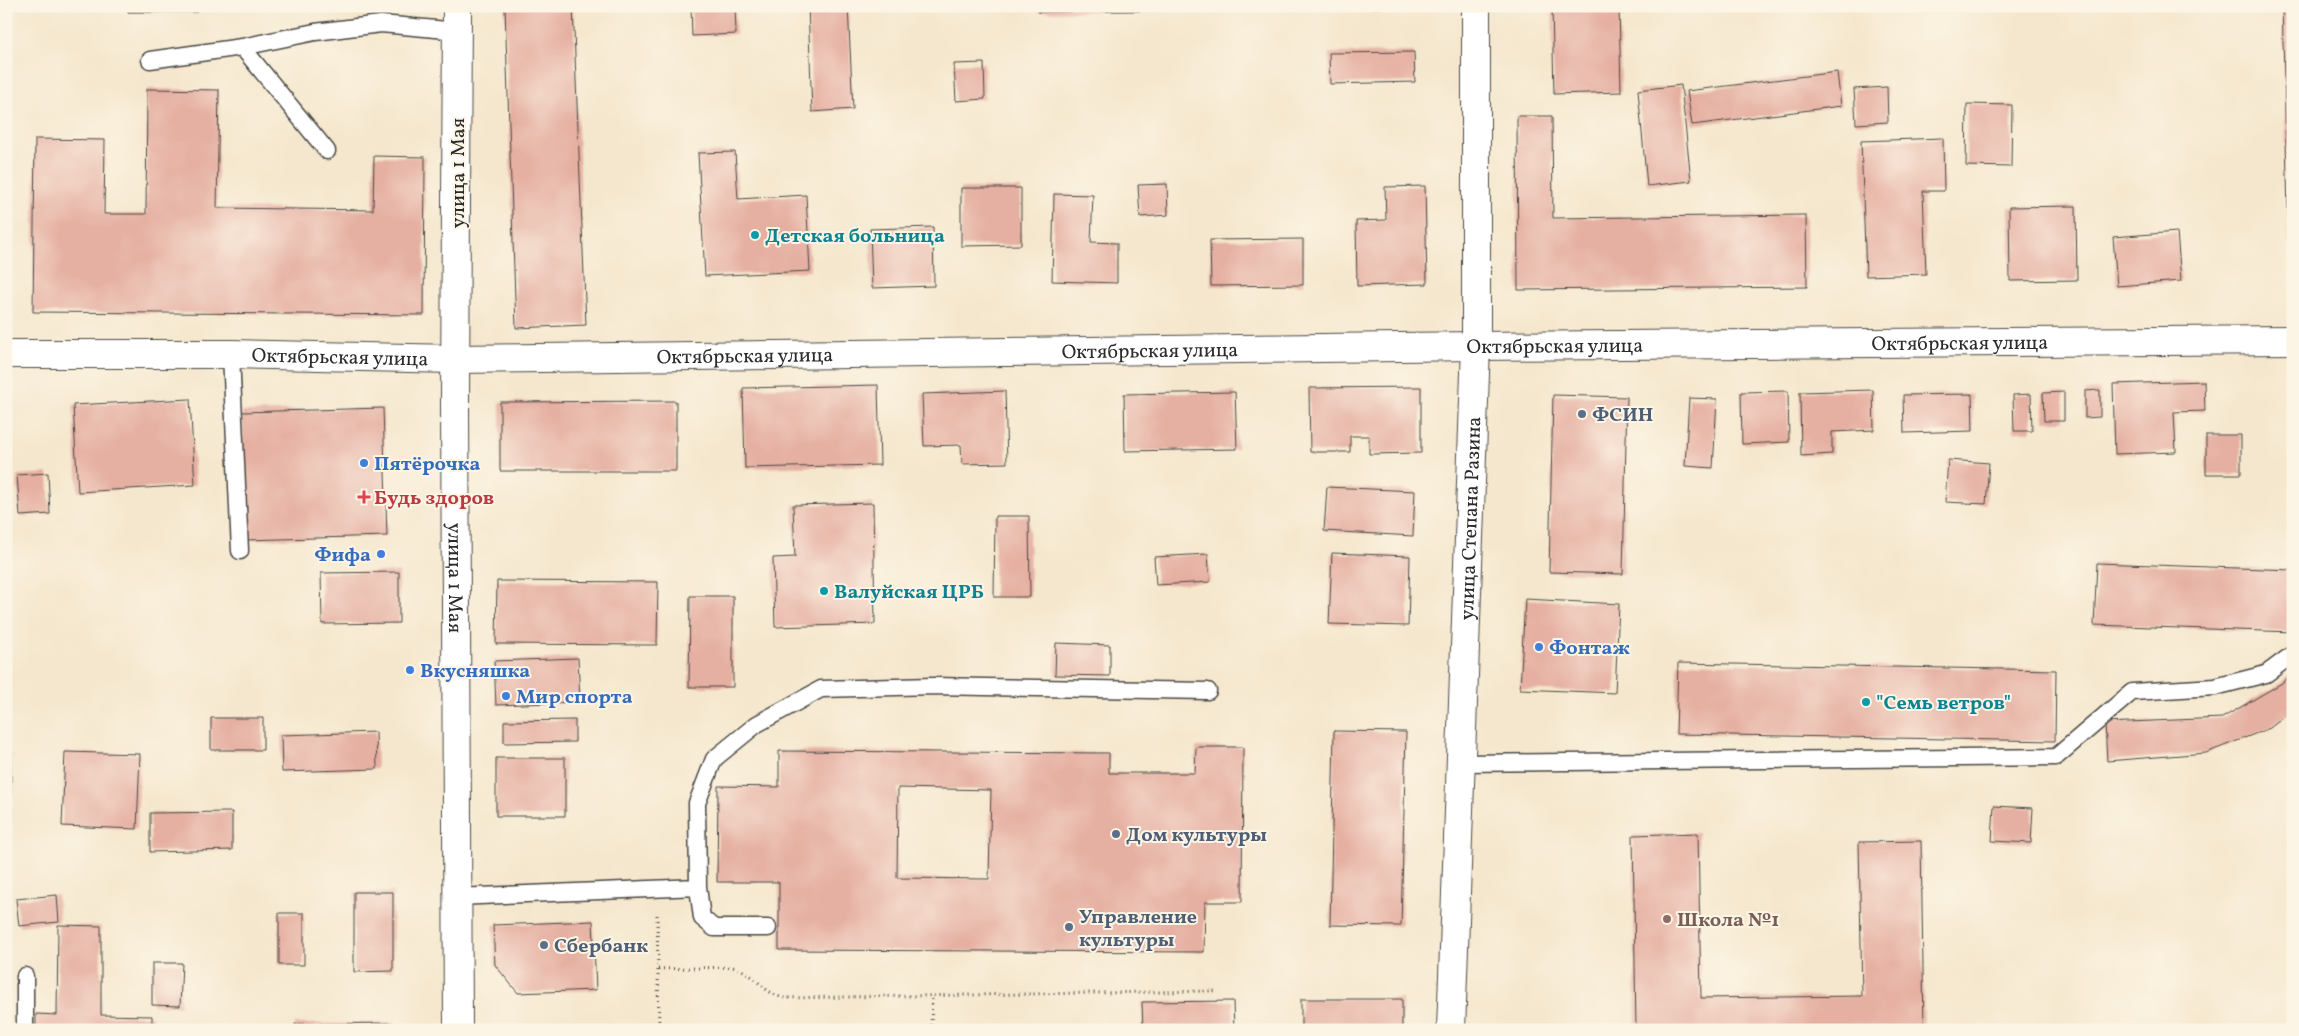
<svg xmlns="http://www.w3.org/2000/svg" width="2299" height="1036" font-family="Vollkorn,serif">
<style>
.building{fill:#e5afa1;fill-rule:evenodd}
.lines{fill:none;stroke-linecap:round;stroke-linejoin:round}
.lane-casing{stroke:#494743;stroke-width:19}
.street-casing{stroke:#494743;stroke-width:30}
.secondary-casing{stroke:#494743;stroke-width:30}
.path{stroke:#494743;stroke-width:3;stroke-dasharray:1 4;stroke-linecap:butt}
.lane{stroke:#fff;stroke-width:16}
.street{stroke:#fff;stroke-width:28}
.secondary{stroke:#fff;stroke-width:28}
.culture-dot{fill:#0f9aa8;stroke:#fcf5e5;stroke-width:2}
.service-dot{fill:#5c6f8a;stroke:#fcf5e5;stroke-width:2}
.shop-dot{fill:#3f7fe0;stroke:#fcf5e5;stroke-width:2}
.health-dot{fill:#e0444e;stroke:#fcf5e5;stroke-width:2}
.education-dot{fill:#8d6e63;stroke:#fcf5e5;stroke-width:2}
.labels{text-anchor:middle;stroke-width:4;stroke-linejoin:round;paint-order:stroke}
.street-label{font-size:20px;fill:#2b2b2b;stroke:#fcf5e5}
.culture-label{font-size:20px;font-weight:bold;fill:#0d838f;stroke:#fcf5e5;text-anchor:start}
.service-label{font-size:20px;font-weight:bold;fill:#4e5e75;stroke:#fcf5e5;text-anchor:start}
.shop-label{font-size:20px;font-weight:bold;fill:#366cbe;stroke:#fcf5e5;text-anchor:start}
.health-label{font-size:20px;font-weight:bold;fill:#be3a42;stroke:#fcf5e5;text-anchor:start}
.education-label{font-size:20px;font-weight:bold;fill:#785e54;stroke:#fcf5e5;text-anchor:start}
</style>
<rect width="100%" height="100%" fill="#fcf5e5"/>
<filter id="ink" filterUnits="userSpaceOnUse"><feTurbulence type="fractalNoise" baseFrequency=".02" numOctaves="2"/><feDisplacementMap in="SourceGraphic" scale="10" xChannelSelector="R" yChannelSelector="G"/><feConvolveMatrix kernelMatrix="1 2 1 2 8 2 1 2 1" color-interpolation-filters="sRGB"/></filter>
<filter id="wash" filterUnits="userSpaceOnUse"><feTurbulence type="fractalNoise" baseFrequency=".0096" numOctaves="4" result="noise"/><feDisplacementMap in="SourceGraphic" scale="20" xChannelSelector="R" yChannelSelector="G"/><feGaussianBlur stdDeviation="1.12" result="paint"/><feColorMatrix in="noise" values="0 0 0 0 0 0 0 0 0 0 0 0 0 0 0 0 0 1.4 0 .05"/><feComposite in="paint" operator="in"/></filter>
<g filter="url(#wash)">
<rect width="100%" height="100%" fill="#f5e7cd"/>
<g id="blocks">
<path class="building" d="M 128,6 L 197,6 L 197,12 L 128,12 Z
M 573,6 L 586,325 L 516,328 L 505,8 Z
M 691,6 L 735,6 L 736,34 L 692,36 Z
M 808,6 L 848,6 L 853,109 L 812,112 Z
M 1038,6 L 1379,6 L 1379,8 L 1038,12 Z
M 1552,6 L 1619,6 L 1621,92 L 1554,94 Z
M 2282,6 L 2293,6 L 2293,243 L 2289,243 Z
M 1414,52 L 1415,82 L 1330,84 L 1329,53 Z
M 984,63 L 985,99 L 956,101 L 954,64 Z
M 1837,72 L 1841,106 L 1692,125 L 1687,91 Z
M 1681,85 L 1691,181 L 1647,186 L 1638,90 Z
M 1887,87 L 1888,122 L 1856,124 L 1854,89 Z
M 147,89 L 219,90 L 217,208 L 373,210 L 374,156 L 425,157 L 424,315 L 33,312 L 35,139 L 105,140 L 104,214 L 146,214 Z
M 1967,104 L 2012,105 L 2011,167 L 1966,166 Z
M 1517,116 L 1552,116 L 1553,218 L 1806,215 L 1807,287 L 1518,290 Z
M 1943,138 L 1944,191 L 1923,191 L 1926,274 L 1866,276 L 1861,141 Z
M 735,152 L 738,199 L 806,195 L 810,271 L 705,276 L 698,153 Z
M 1167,184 L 1168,215 L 1140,217 L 1138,185 Z
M 1425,186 L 1427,284 L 1357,286 L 1356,221 L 1386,220 L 1385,187 Z
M 961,188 L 1021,188 L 1021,245 L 961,246 Z
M 1054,194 L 1093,195 L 1091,242 L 1117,243 L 1117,283 L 1052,281 Z
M 2076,206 L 2077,280 L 2010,281 L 2009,207 Z
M 933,227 L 934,286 L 872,288 L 870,229 Z
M 2177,232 L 2181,281 L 2117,286 L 2113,237 Z
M 1303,239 L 1303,285 L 1211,286 L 1210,240 Z
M 2204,381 L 2205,411 L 2174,412 L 2176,452 L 2115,454 L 2113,384 Z
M 878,385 L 880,465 L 745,468 L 743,388 Z
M 1421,387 L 1421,453 L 1369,454 L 1369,436 L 1350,436 L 1350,452 L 1310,452 L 1309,388 Z
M 1873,390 L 1874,430 L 1832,432 L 1832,454 L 1801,456 L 1800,392 Z
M 2100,390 L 2100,417 L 2085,418 L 2085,391 Z
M 1005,391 L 1007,463 L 962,464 L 961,445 L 924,446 L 922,394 Z
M 1788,391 L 1789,442 L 1742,444 L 1741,392 Z
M 1235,392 L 1237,449 L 1125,451 L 1124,394 Z
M 2064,392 L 2064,421 L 2044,421 L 2043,393 Z
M 1972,394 L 1973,431 L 1904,433 L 1903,395 Z
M 2031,394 L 2032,431 L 2014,431 L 2013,395 Z
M 1553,395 L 1627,397 L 1623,574 L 1549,572 Z
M 1689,398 L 1717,399 L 1713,468 L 1685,466 Z
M 190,399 L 195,485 L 78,492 L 73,405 Z
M 676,401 L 676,471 L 500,471 L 500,402 Z
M 383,408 L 387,536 L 245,540 L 242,412 Z
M 2206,435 L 2241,435 L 2241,474 L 2206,474 Z
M 1948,460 L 1989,463 L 1986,504 L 1945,502 Z
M 48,473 L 50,514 L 20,516 L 17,475 Z
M 1327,487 L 1415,491 L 1413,536 L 1324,531 Z
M 873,503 L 875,624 L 775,627 L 773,558 L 795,557 L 793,505 Z
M 995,516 L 1029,516 L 1030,597 L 994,597 Z
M 1332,553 L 1410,556 L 1408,626 L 1329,624 Z
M 1208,554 L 1210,582 L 1156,585 L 1154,557 Z
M 2097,563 L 2293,570 L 2293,632 L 2094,625 Z
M 399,572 L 399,623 L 322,624 L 321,573 Z
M 497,581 L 658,582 L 657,645 L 496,644 Z
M 690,596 L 733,596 L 733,687 L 689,687 Z
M 1525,599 L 1619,604 L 1615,693 L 1520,689 Z
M 1056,643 L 1110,645 L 1110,676 L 1055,675 Z
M 578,658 L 580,702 L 496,705 L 494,661 Z
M 1678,663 L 2056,670 L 2055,741 L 1676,734 Z
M 2293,671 L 2293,710 L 2270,728 L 2206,753 L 2107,761 L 2105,723 L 2222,718 L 2282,683 Z
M 211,718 L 263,718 L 263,750 L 211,750 Z
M 575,720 L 575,742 L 504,743 L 504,721 Z
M 1334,731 L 1406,732 L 1401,926 L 1330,925 Z
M 376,732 L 377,769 L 282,772 L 281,735 Z
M 1196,747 L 1243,747 L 1242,902 L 1205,902 L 1204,952 L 779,950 L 779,882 L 717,882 L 718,786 L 779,787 L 779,751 L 1109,753 L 1109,773 L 1195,773 ZM 898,788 L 991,790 L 989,879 L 897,878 Z
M 65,752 L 140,754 L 137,829 L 62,826 Z
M 6,753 L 11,753 L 11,842 L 6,842 Z
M 496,758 L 565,758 L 565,816 L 496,816 Z
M 1994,806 L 2033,808 L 2031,843 L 1992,841 Z
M 232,812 L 232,850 L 150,852 L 150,813 Z
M 1698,833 L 1701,998 L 1862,996 L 1859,842 L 1921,841 L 1924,1030 L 1636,1030 L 1633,835 Z
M 354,892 L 393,892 L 393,971 L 354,972 Z
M 57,895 L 59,922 L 19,926 L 16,899 Z
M 279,913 L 304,913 L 304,965 L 279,965 Z
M 593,921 L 596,990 L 518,993 L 495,965 L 493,925 Z
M 58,925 L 101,926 L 101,1015 L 152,1016 L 152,1030 L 36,1030 L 36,1014 L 57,1015 Z
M 152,963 L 182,963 L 180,1006 L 152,1005 Z
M 1301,999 L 1402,999 L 1402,1030 L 1301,1030 Z
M 1233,1001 L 1234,1030 L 1143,1030 L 1142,1002 Z
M 394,1023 L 394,1030 L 295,1030 L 295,1024 Z"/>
</g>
</g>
<g filter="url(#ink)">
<use href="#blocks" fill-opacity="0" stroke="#494743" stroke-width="1"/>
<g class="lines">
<defs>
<path id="lane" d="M 242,47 L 327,151
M 150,60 L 242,47 L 315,32 L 381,24 L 458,31
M 231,354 L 240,551
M 1462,763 L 2056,757 L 2132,692 L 2215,687 L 2266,674 L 2293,654
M 698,887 L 702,918 L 714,928 L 768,928
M 456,897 L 698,887 L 697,803 L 714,759 L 757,724 L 821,689 L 933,686 L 1208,691
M 25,976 L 25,1030"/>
<g id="street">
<path id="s1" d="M 6,354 L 231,354 L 455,359 L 1476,346 L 2293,340"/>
<path id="s2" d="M 1451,1030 L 1476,346 L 1476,6"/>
</g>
<g id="secondary">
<path id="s3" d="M 457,6 L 455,403 L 458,1030"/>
</g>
</defs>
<use href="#lane" class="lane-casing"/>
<use href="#street" class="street-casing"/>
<use href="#secondary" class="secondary-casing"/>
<path class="path" d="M 657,915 L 659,1030
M 658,969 L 732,967 C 756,972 758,990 783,998 L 1215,991
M 931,1030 L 932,995"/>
<use href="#lane" class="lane"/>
<use href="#street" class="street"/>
<use href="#secondary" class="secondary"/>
</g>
</g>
<g class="culture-dot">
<circle cx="755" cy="235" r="5"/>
<circle cx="824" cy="591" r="5"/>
<circle cx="1866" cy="702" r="5"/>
</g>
<g class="service-dot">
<circle cx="1582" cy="414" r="5"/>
<circle cx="1116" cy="834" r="5"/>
<circle cx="1069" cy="927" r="5"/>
<circle cx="544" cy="945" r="5"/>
</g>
<g class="shop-dot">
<circle cx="364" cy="463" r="5"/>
<circle cx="381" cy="554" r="5"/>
<circle cx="1539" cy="647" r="5"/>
<circle cx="410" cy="670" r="5"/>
<circle cx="506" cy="696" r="5"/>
</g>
<path class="health-dot" d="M361.5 489.5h5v5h5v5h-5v5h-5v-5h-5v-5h5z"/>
<circle class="education-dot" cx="1667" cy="919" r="5"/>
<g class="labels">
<g class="street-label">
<text transform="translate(457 173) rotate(-90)" y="7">улица 1 Мая</text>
<text dy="7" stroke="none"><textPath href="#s1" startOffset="1954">Октябрьская улица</textPath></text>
<text dy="7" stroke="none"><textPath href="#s1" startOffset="1549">Октябрьская улица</textPath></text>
<text dy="7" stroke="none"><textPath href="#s1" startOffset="1144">Октябрьская улица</textPath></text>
<text dy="7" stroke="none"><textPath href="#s1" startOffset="739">Октябрьская улица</textPath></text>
<text dy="7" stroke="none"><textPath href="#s1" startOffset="334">Октябрьская улица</textPath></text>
<text dy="7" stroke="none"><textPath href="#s2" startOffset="512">улица Степана Разина</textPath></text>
<text dy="7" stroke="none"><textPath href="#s3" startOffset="572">улица 1 Мая</textPath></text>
</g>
<g class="culture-label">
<text x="765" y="242">Детская больница</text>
<text x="834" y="598">Валуйская ЦРБ</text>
<text x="1876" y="709">"Семь ветров"</text>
</g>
<g class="service-label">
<text x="1592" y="421">ФСИН</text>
<text x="1126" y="841">Дом культуры</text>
<text x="1079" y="923">Управление<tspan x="1079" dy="23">культуры</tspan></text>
<text x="554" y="952">Сбербанк</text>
</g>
<g class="shop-label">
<text x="374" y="470">Пятёрочка</text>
<text x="371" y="561" text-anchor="end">Фифа</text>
<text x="1549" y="654">Фонтаж</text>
<text x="420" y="677">Вкусняшка</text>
<text x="516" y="703">Мир спорта</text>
</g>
<g class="health-label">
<text x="374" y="504">Будь здоров</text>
</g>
<g class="education-label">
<text x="1677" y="926">Школа №1</text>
</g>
</g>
<rect width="2299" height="1036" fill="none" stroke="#fcf5e5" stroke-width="25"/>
</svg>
